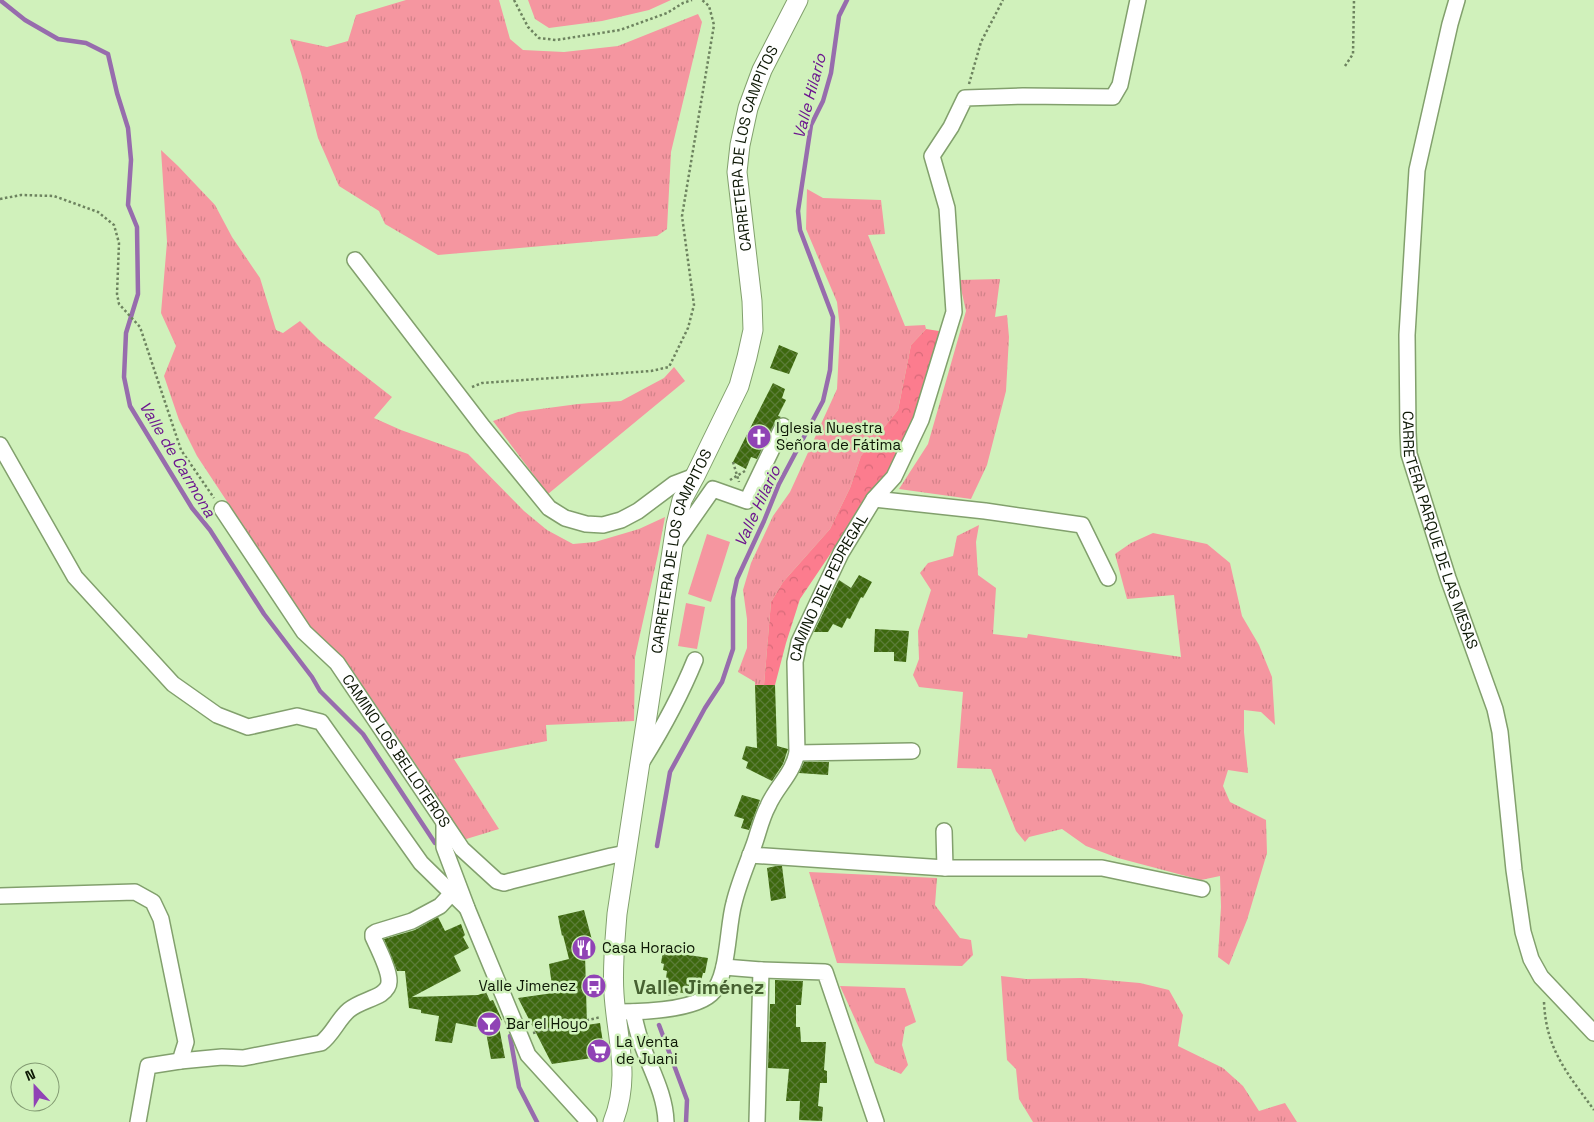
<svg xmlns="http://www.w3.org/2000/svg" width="1594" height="1122" font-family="'Space Grotesk',sans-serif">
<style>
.grass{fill:url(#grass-tufts)}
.forest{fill:url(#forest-crowns)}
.pitch{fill:#f596a0}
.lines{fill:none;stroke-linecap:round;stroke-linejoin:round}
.stream{stroke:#976cad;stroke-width:4.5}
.building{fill:url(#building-cross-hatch)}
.minor-casing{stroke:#82a06d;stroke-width:18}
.major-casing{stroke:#82a06d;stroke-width:21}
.path{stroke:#6d835f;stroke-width:2.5;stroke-dasharray:2.5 2.5;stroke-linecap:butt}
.minor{stroke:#fff;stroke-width:15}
.major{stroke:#fff;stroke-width:19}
.labels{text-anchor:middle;stroke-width:5;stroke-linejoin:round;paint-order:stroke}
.street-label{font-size:15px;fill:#0c1704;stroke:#d0f1bb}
.poi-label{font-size:15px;fill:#0c1704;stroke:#d0f1bb;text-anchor:start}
.water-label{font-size:16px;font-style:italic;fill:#6c158f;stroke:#d0f1bb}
.district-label{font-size:20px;font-weight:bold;fill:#466131;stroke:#d0f1bb}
</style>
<defs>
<pattern id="grass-tufts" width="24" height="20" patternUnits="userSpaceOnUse" patternTransform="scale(1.25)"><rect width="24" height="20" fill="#f596a0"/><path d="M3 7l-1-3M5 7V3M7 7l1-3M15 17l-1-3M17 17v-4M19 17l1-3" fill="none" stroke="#d18188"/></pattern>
<pattern id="forest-crowns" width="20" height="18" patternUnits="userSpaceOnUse" patternTransform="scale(1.25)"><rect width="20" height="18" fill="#fc7c8e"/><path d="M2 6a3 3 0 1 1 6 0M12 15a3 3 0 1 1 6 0" fill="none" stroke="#d76a79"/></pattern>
<pattern id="building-cross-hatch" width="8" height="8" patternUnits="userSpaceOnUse" patternTransform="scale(1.25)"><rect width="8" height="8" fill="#3d680e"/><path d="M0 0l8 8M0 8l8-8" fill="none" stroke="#5b7c38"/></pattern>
</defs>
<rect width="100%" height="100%" fill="#d0f1bb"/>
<path class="grass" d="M 406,0 L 499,0 L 510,39 L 523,50 L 564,52 L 618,46 L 698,14 L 702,22 L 671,152 L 667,229 L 657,236 L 438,255 L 385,224 L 379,211 L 339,186 L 318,138 L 301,73 L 290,39 L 327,47 L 348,41 L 356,15 Z
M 528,0 L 671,0 L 649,10 L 602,21 L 549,28 L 535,19 Z
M 161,150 L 178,166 L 215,205 L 232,237 L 260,278 L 276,330 L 283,333 L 300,321 L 319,340 L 392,397 L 374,418 L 401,430 L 468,454 L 524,511 L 547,530 L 573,544 L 595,542 L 639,529 L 665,517 L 658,554 L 635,657 L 634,721 L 546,725 L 547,741 L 454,759 L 499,829 L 463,840 L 417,766 L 346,661 L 308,624 L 197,456 L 179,420 L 164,376 L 176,346 L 161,313 L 167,242 Z
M 807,189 L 823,198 L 881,200 L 885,234 L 868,235 L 905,326 L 925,325 L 926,329 L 911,345 L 898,410 L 861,456 L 850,488 L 830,529 L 783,582 L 771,602 L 764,685 L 755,685 L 755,682 L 738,672 L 747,648 L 747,619 L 743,590 L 751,563 L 773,516 L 790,492 L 837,389 L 840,329 L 837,302 L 806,229 Z
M 1000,279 L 995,317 L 1007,315 L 1009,337 L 1006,391 L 987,465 L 971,499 L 899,489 L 928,444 L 966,311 L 959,280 Z
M 674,367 L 685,381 L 548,494 L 493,421 L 518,412 L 578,404 L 621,401 L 664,378 Z
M 979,525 L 976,542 L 978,575 L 996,588 L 993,634 L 1027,638 L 1028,634 L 1181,657 L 1174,595 L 1127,599 L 1115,554 L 1131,543 L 1153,533 L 1207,544 L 1230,563 L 1242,616 L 1259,645 L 1272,677 L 1275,725 L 1261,712 L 1244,710 L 1244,732 L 1248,773 L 1228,770 L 1223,786 L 1230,802 L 1266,820 L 1267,853 L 1247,920 L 1229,965 L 1218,957 L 1221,907 L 1220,876 L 1201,880 L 1118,858 L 1086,846 L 1062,829 L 1029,837 L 1025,842 L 1016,831 L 991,769 L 957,768 L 963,692 L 919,687 L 913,675 L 919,659 L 918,631 L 931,590 L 920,573 L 928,563 L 953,556 L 957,536 Z
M 809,872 L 937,878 L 935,905 L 960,938 L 971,940 L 973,955 L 962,966 L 837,963 Z
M 1001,976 L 1026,979 L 1082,978 L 1140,983 L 1169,990 L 1183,1015 L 1178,1046 L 1223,1068 L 1243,1086 L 1259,1111 L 1285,1103 L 1297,1122 L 1033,1122 L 1019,1099 L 1016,1069 L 1007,1060 Z
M 840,986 L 905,988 L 916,1022 L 905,1027 L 902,1045 L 908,1065 L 901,1074 L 875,1063 Z"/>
<path class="forest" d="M 926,329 L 939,331 L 935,353 L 916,417 L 888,475 L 862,503 L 829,556 L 800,599 L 786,643 L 775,685 L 764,685 L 771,602 L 783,582 L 830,529 L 850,488 L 861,456 L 898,410 L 911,345 Z"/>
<path class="pitch" d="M 707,534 L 730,542 L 711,602 L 688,594 Z
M 686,603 L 705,607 L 697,649 L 678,646 Z"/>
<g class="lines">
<path class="stream" d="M 0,0 L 25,20 L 58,39 L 86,43 L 108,54 L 117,93 L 128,128 L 131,160 L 128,205 L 137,227 L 138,294 L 126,333 L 124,377 L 130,406 L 192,508 L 210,530 L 264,614 L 312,677 L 320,691 L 363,734 L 435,843
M 657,846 L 670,772 L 705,708 L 722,682 L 733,649 L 733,598 L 737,579 L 764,521 L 779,484 L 823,401 L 830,370 L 833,317 L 800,230 L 798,211 L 811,125 L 823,101 L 831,73 L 839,16 L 847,0
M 659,1025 L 687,1100 L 686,1122
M 510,1036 L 519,1087 L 537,1122"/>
</g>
<path class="building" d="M 779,345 L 798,353 L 789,374 L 770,368 Z
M 773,383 L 785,389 L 782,398 L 786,400 L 778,416 L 781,417 L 775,422 L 757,459 L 751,457 L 746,469 L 733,462 Z
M 859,575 L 872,582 L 863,598 L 861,597 L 850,619 L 847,618 L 842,628 L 833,624 L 828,632 L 814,632 L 839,580 L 851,588 Z
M 875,629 L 909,631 L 906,662 L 894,661 L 894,652 L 874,652 Z
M 755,685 L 775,685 L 777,746 L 788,749 L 783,764 L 772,781 L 746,768 L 748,762 L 742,759 L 746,746 L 757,748 Z
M 804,762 L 829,762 L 828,775 L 799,773 Z
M 742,795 L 760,800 L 749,830 L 741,828 L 744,819 L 734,816 Z
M 776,866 L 782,866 L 786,898 L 771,901 L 767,868 Z
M 584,910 L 592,940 L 587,942 L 591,951 L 585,954 L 587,1025 L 600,1023 L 605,1056 L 552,1064 L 518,998 L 553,993 L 549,964 L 569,959 L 563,935 L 562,936 L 558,916 Z
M 438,917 L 445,931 L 461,924 L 465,935 L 463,937 L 469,948 L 454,956 L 461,971 L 412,997 L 478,995 L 486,992 L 490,1001 L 493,1000 L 502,1020 L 498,1022 L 505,1058 L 491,1059 L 485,1027 L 482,1028 L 456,1023 L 452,1043 L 435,1041 L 439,1016 L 421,1013 L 421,1010 L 409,1008 L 405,971 L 397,971 L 384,939 L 415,930 Z
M 663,951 L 708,958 L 705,973 L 703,973 L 699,989 L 693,989 L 693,992 L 687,992 L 687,994 L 678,992 L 677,996 L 666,995 L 667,985 L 665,984 L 667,971 L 663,970 L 664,964 L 661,963 Z
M 775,980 L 803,981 L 801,1005 L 796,1005 L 796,1027 L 800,1027 L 801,1042 L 826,1042 L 824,1070 L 827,1071 L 827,1083 L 820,1083 L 818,1106 L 823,1107 L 822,1121 L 799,1120 L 800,1101 L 786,1101 L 789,1069 L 768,1068 L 770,1004 L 775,1004 Z"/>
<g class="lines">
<defs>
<g id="minor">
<path id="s1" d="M 1457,0 L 1450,24 L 1417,170 L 1407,335 L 1408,432 L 1409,454 L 1448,578 L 1495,709 L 1500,732 L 1514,870 L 1523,932 L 1531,959 L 1541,977 L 1594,1033"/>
<path d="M 355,260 L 483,427 L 549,508 L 565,518 L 586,524 L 603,525 L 621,520 L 638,511 L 674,484 L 695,476"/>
<path d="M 0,445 L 75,577 L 173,684 L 217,715 L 248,727 L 297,716 L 321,722 L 421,863 L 467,908"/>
<path d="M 874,499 L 985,511 L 1082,525 L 1108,578"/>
<path id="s2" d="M 222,509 L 304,632 L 337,663 L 462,849 L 497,881 L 504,883 L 511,881 L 611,856 L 626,853"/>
<path d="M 673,546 L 713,489 L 747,501 L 783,426"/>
<path d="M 797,753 L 912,751"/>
<path d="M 641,763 C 663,728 680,697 695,660"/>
<path d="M 444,822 L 444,847 L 467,908 L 528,1055 L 589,1122"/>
<path d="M 944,831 L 945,868"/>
<path d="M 750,855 L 945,868 L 1102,868 L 1202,889"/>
<path d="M 0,896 L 135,892 L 153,902 L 161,919 L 186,1042 L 180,1061 L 148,1066 L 138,1122"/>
<path d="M 724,967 L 761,970 L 825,972 L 876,1122"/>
<path id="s3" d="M 615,1012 C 640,1012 692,1011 711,994 C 729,978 727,927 734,903 C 739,882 748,862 755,842 C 759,830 762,817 768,806 C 776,787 792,775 797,753 L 795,662 L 799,642 L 841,553 L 874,499 L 894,477 L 921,420 L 954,312 L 947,208 L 932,156 L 951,127 L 965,98 L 1023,96 L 1113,97 L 1120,85 L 1138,0"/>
<path d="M 633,1012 C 635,1021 637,1030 640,1039 C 649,1067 665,1092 666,1122"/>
<path d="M 180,1061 L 222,1057 L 243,1058 L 321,1043 C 333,1034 338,1019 349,1010 C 359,1002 371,1000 381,994 C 385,991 389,987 389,982 C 390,971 378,948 373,937 L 373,934 L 376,932 L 412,921 L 440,906 L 452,893"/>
<path d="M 757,1122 L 761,970"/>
</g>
<g id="major">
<path id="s4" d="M 613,1122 C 631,1077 617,1040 614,994 C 612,967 615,941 617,914 L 676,525 L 682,500 L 695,476 L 739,386 L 747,357 L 753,330 L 752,301 L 737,172 L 740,145 L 748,108 L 762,70 L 798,0"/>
</g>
</defs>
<use href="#minor" class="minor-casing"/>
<use href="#major" class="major-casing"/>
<path class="path" d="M 514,0 L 528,27 L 539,38 L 556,40 L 620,30 L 667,13 L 683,3 L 692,0
M 1345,66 L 1353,54 L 1354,0
M 969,84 L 981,42 L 1003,0
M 0,199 L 21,195 L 54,196 L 98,212 L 114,225 L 119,243 L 117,294 L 119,304 L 140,327 L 181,450 L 214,498
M 472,387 L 482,383 L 651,371 L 669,367 L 688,328 L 694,305 L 682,216 L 714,25 L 709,6 L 702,0
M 733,462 L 739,482
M 730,480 L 745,471
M 1544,1002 C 1546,1049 1567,1073 1594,1110
M 533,1033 L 601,1017"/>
<use href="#minor" class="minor"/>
<use href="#major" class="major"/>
</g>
<defs>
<symbol id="church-disc" viewBox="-11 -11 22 22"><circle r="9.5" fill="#9043b5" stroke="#d0f1bb"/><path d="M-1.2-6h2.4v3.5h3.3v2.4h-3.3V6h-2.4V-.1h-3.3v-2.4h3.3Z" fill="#fff"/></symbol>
<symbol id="restaurant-disc" viewBox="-11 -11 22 22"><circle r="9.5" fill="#9043b5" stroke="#d0f1bb"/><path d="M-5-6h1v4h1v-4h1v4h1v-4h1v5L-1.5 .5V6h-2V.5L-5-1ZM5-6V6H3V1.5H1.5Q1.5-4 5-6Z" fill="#fff"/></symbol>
<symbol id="bus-disc" viewBox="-11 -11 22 22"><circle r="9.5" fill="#9043b5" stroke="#d0f1bb"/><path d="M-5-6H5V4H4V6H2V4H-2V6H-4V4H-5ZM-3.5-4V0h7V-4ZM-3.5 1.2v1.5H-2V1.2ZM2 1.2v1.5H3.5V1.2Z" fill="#fff"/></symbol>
<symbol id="bar-disc" viewBox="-11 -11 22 22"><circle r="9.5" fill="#9043b5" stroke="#d0f1bb"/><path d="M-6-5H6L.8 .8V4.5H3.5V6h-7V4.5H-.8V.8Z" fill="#fff"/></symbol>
<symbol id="supermarket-disc" viewBox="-11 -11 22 22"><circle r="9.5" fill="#9043b5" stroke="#d0f1bb"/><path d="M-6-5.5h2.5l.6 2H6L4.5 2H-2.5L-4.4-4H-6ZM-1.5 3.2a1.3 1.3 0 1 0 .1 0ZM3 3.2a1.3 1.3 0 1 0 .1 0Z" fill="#fff"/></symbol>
</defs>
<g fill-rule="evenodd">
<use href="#church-disc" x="745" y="423" width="28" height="28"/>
<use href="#restaurant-disc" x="570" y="934" width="28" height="28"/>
<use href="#bus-disc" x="580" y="972" width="28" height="28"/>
<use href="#bar-disc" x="475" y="1010" width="28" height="28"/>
<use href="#supermarket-disc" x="585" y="1037" width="28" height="28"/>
</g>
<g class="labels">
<g class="street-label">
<text dy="5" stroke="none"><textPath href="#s4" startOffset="999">CARRETERA DE LOS CAMPITOS</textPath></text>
<text dy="5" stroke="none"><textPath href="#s1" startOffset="540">CARRETERA PARQUE DE LAS MESAS</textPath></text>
<text dy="5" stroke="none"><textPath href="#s4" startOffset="579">CARRETERA DE LOS CAMPITOS</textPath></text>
<text dy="5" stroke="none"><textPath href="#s3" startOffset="531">CAMINO DEL PEDREGAL</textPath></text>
<text dy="5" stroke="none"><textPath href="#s2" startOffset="299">CAMINO LOS BELLOTEROS</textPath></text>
</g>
<g class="poi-label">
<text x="776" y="433">Iglesia Nuestra<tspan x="776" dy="17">Señora de Fátima</tspan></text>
<text x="602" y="953">Casa Horacio</text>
<text x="576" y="991" text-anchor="end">Valle Jimenez</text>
<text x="506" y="1029">Bar el Hoyo</text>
<text x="616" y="1047">La Venta<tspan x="616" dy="17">de Juani</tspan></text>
</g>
<g class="water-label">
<text transform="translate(809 96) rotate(-75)" y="6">Valle Hilario</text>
<text transform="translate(178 459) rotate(59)" y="6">Valle de Carmona</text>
<text transform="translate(757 506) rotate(-65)" y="6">Valle Hilario</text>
</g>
<g class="district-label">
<text x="699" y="994">Valle Jiménez</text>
</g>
</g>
<g transform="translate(35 1087) rotate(338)"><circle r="24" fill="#d0f1bb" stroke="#829a72"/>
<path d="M0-4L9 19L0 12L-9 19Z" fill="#9043b5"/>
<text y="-8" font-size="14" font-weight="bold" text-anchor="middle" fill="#0c1704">N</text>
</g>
</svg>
